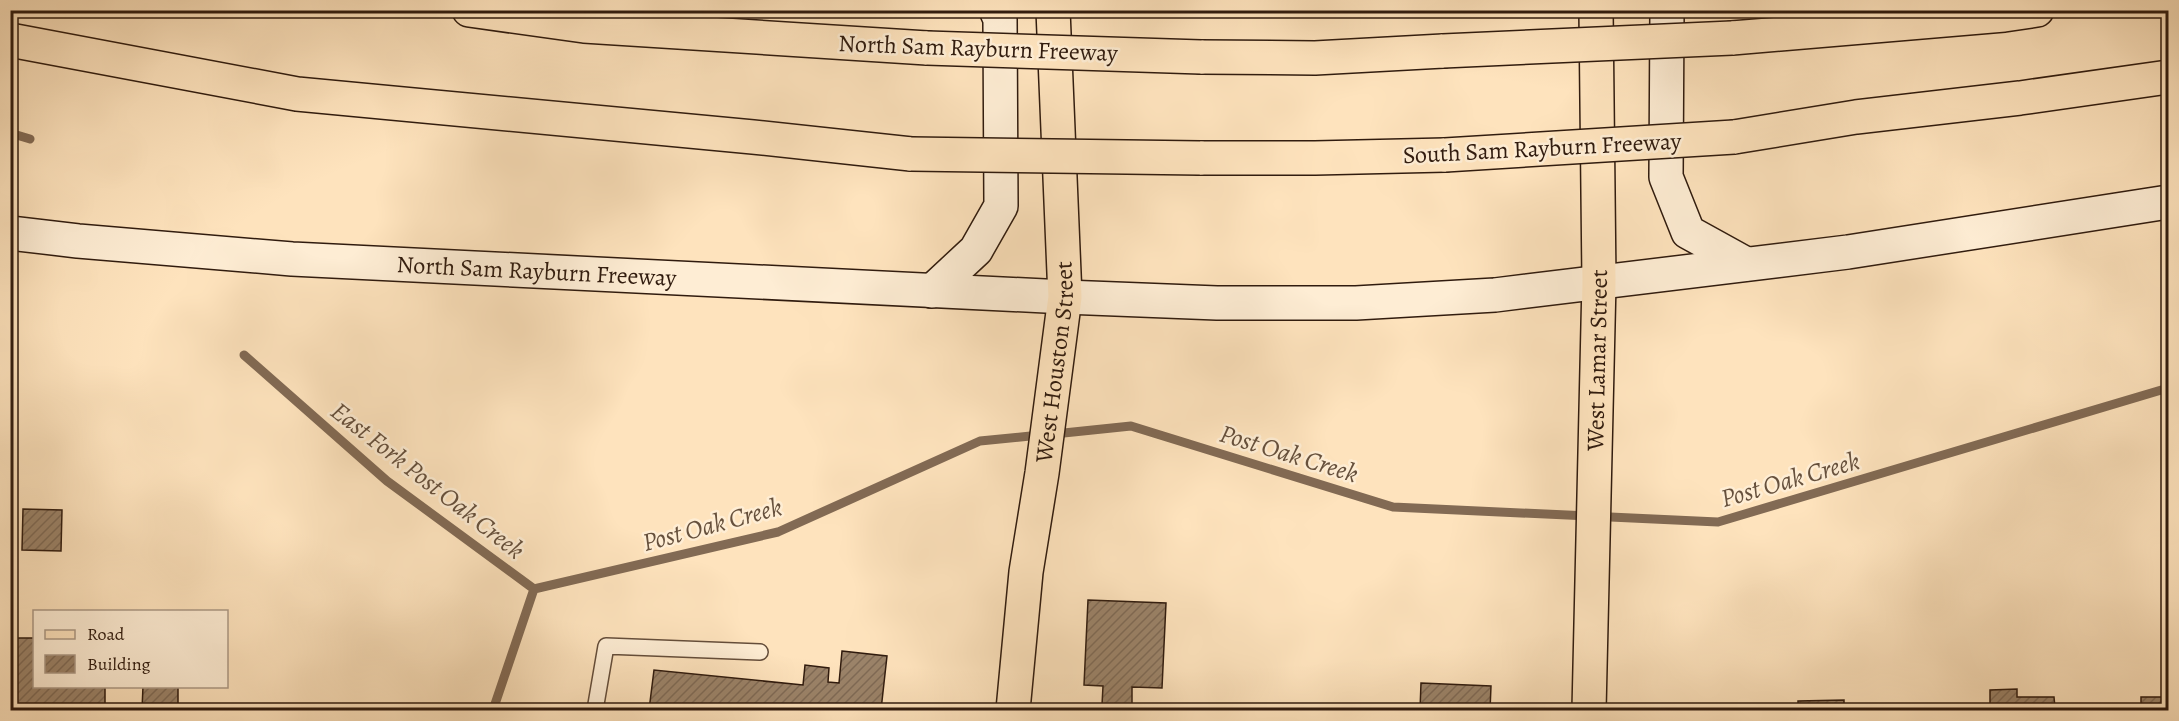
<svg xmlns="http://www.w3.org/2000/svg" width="2179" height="721" font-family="Alegreya,serif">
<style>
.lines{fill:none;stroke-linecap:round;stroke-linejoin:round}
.stream{stroke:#826a54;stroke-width:9}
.building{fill:url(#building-hatch);stroke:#301b0e;stroke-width:1.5}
.service-casing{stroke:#644d3a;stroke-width:18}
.secondary-casing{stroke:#301b0e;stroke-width:36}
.primary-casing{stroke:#301b0e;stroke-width:36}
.motorway-casing{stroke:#301b0e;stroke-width:36}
.service{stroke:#feedd4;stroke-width:15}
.secondary{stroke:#feedd4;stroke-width:33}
.primary{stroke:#fee3bd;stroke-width:33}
.motorway{stroke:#fee3bd;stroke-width:33}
.motorway-bridge-casing{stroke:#301b0e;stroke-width:36;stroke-linecap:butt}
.motorway-bridge{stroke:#fee3bd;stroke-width:33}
.labels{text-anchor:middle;stroke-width:5;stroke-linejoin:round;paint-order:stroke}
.street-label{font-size:24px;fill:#301b0e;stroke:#feedd4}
.water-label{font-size:26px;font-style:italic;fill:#66503c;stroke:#feedd4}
</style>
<defs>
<pattern id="building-hatch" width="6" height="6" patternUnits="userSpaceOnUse" patternTransform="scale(1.5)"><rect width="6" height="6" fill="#9b8369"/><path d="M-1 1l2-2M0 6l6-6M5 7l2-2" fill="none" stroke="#7f6a55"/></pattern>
</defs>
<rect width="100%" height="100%" fill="#fee3bd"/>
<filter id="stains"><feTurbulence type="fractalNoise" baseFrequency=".00333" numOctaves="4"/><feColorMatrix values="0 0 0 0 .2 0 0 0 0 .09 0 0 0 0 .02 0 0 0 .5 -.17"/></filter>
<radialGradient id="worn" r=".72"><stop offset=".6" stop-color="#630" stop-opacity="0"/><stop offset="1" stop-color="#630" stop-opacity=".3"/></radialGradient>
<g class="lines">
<path class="stream" d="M 10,133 L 30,139
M 244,355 L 387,481 L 534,589
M 1054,434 L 1131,426 L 1393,507 L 1718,522 L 2168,388
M 493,710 L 534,589 L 778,532 L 980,441 L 1040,435"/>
</g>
<path class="building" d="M 23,509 L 62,510 L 61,551 L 22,550 Z
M 1088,600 L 1166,603 L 1162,688 L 1132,687 L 1132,706 L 1102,705 L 1103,686 L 1084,685 Z
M 17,638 L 34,638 L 34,686 L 105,686 L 105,710 L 16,710 Z
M 842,651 L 887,656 L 881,710 L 649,710 L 654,670 L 803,685 L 805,665 L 829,668 L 828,682 L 839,683 Z
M 2165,657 L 2168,657 L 2168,696 Z
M 1421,683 L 1491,686 L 1490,710 L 1420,710 Z
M 143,686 L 178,686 L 178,710 L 142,710 Z
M 2017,689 L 2017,697 L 2054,697 L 2055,708 L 2073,708 L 2073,710 L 1990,710 L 1990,690 Z
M 2141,697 L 2162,697 L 2162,705 L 2168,705 L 2168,710 L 2141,710 Z
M 1844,700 L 1844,710 L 1798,710 L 1798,701 Z
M 1930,704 L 1930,710 L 1905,710 L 1905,705 Z"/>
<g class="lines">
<defs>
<path id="service" d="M 595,710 L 606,646 L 760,652"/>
<g id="secondary">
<path d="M 1667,10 L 1666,177 L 1688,232 L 1746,264"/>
<path id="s1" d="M 10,233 L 78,241 L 292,259 L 1065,297 L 1217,303 L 1356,303 L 1495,295 L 1848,252 L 2168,202"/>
<path d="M 932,291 L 976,250 L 1001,206 L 1000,19 L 996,10"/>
</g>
<g id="primary">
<path id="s2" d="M 1013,710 L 1026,572 L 1042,473 L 1065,297 L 1053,10"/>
<path id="s3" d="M 1589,710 L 1599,282 L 1596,10"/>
</g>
<path id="motorway" d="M 469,10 L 584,26 L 927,48
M 1732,38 L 2004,15 L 2037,10
M 10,40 L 297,94 L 753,137 L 911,154
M 1201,57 L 1315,58 L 1443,51
M 1734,137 L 1856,117 L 2020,98 L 2168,77
M 1200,158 L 1315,158 L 1445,155"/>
</defs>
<use href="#service" class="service-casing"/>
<use href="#secondary" class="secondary-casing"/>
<use href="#primary" class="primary-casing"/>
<use href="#motorway" class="motorway-casing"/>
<use href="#service" class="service"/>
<use href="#secondary" class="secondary"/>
<use href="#primary" class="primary"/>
<use href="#motorway" class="motorway"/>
<defs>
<path id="motorway-bridge" d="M 927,48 L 1201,57
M 1443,51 L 1732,38
M 911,154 L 1200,158
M 1445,155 L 1734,137"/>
</defs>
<use href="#motorway-bridge" class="motorway-bridge-casing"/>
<use href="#motorway-bridge" class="motorway-bridge"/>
</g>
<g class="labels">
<g class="street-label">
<text transform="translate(978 48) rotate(2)" y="8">North Sam Rayburn Freeway</text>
<text transform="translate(1542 148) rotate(-3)" y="8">South Sam Rayburn Freeway</text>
<text dy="8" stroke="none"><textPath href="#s1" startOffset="528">North Sam Rayburn Freeway</textPath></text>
<text dy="8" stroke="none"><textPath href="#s2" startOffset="351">West Houston Street</textPath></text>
<text dy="8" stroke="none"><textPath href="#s3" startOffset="350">West Lamar Street</textPath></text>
</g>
<g class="water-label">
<text transform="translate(1289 453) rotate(17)" y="9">Post Oak Creek</text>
<text transform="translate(1790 479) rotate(-16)" y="9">Post Oak Creek</text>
<text transform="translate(428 480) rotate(38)" y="9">East Fork Post Oak Creek</text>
<text transform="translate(712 524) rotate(-15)" y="9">Post Oak Creek</text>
</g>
</g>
<rect width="2179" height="721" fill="none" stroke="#fee3bd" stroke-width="36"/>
<rect x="12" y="12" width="2155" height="697" fill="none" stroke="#301b0e" stroke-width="3"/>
<rect x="18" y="18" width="2143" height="685" fill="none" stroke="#301b0e" stroke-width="1.5"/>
<rect x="33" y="610" width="195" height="78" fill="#feedd4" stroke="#ac9985" stroke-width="1.5"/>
<rect x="45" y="630" width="30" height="9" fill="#fee3bd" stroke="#ac9985" stroke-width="1.5"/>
<text x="87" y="640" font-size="18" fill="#301b0e">Road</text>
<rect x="45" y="655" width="30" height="18" fill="url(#building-hatch)" stroke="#ac9985" stroke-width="1.5"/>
<text x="87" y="670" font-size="18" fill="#301b0e">Building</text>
<rect width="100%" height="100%" filter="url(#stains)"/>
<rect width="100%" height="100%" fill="url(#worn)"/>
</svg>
